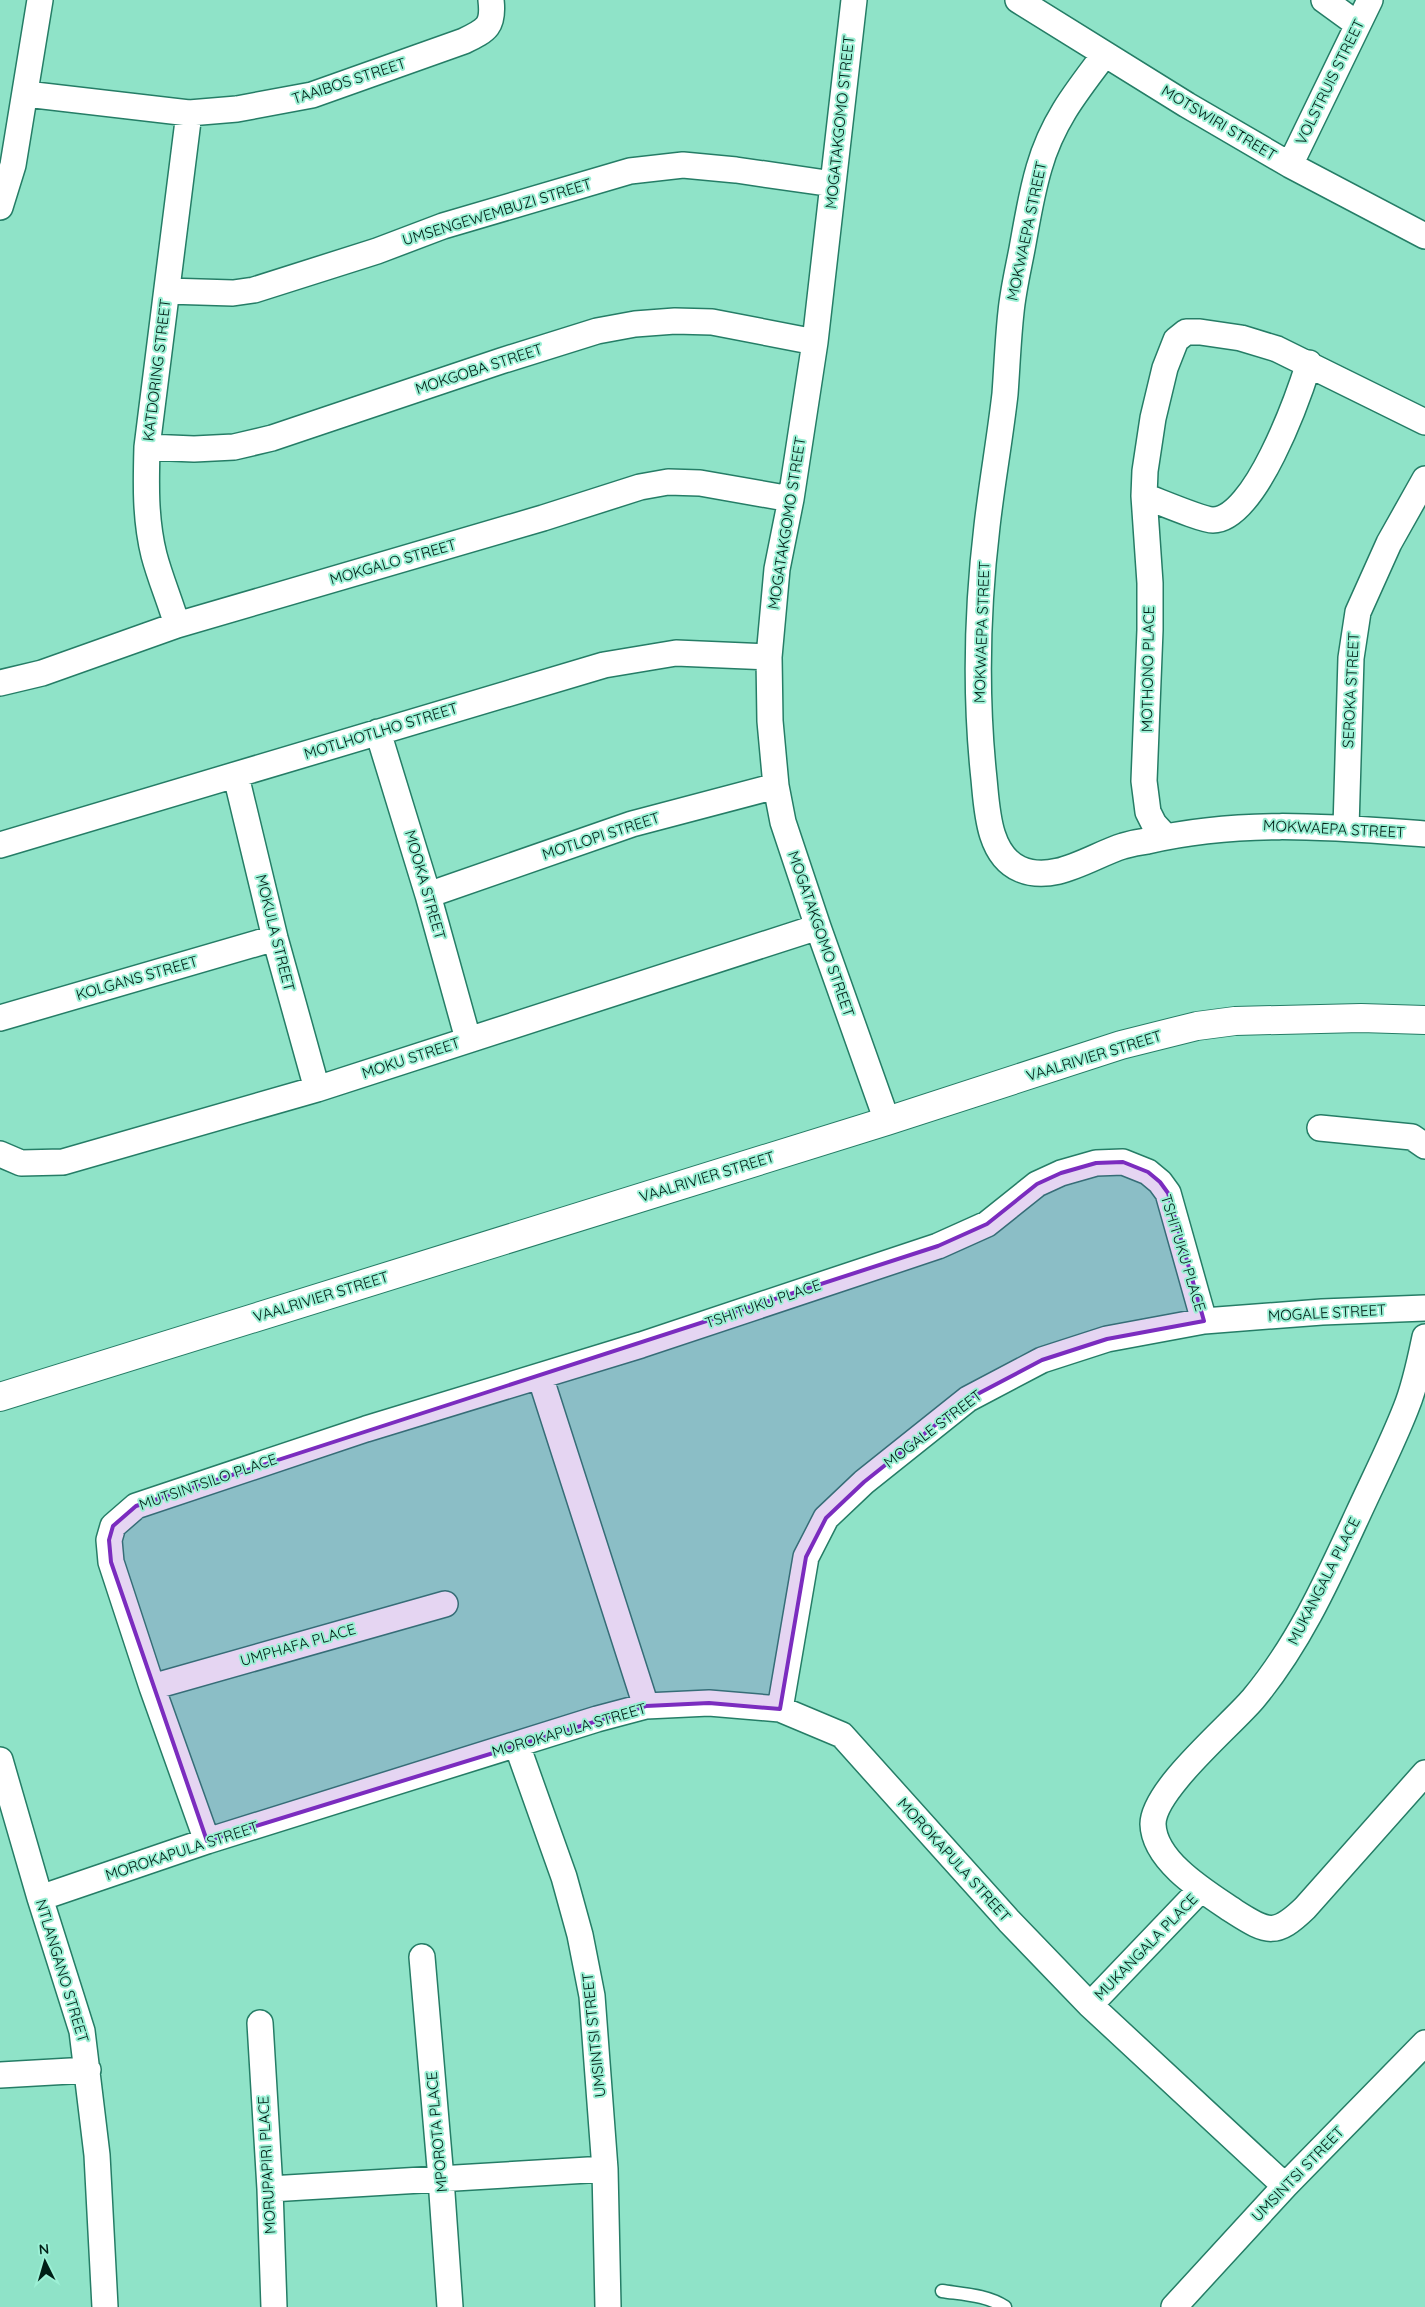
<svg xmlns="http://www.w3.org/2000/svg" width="1425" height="2307" font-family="Quicksand,sans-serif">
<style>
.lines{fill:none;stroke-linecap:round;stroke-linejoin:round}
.service-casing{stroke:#257d66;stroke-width:15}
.minor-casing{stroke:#257d66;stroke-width:28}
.tertiary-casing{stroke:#257d66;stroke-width:30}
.service{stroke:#fff;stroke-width:12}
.minor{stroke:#fff;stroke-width:25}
.tertiary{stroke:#fff;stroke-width:28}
.marked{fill:#7b2cbf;fill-opacity:0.2;stroke:#7b2cbf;stroke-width:4;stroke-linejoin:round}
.labels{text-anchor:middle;stroke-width:4;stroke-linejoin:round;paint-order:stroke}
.street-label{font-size:15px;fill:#001f16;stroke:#9cf0d5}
</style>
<rect width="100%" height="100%" fill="#8fe3c8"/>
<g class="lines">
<defs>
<path id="service" d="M 942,2291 C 961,2294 988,2295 1005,2307"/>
<path id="minor" d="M 854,0 L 815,342 L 791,499 L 777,569 L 769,657 L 770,721 L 776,786 L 783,822 L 818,927 L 887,1121
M 1018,0 L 1187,105 L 1290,165 L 1425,236
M 1324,0 L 1357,24
M 1105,54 C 1076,92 1052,122 1039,168 C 1031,195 1027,222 1022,249 C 1018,270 1013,291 1011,312 C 1008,339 1007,367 1005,394 C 1000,438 992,482 987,526 C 977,610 975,695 984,779 C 987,809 988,855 1020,869 C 1054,884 1091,856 1123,846 C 1130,844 1139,842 1147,841 C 1241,819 1330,827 1425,834
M 26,94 L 189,113 L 237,109 L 312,95 L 464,41 C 487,30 494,26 491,0
M 1290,165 L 1370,0
M 0,207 L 13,165 L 40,0
M 167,291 L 233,293 L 254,290 L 377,251 L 443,226 L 630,171 L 683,165 L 736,170 L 833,184
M 147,447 L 194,449 L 234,447 L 272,438 L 501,361 L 597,331 L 635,324 L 675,321 L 712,322 L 815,342
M 1144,496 C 1158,501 1202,520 1213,520 C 1255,520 1298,398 1309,363
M 177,625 C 170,601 160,578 154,555 C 145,519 146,483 147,447 L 189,113
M 0,683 L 42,673 L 177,625 L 543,518 L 640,487 L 668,482 L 700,483 L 791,499
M 378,732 L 428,895 L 468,1039
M 236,776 L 275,938 L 317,1089
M 1346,828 L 1351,658 L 1358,612 L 1389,543 L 1425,479
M 1165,836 L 1154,824 L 1148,812 L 1144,781 L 1150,630 L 1150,583 L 1144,496 L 1145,471 L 1153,418 L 1165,368 L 1176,340 L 1186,332 L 1200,332 L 1241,338 L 1277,349 L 1425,422
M 0,845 L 604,665 L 676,653 L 769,657
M 428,895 L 632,824 L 776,786
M 0,1018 L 275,938
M 1320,1128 L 1412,1137 L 1425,1146
M 0,1154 L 21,1163 L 63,1162 L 317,1089 L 818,927
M 1425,1337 C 1420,1361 1415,1386 1406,1408 C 1392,1444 1374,1479 1358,1514 C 1328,1579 1299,1644 1253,1699 C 1230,1726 1153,1790 1153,1824 C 1154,1862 1207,1893 1235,1912 C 1268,1933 1276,1936 1305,1908 L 1425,1773
M 540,1376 L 646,1706
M 152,1687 L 445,1604
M 780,1709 L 806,1557 L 826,1518 L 864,1482 L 968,1399 L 1042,1360 L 1107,1339 L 1204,1321 L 1322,1312 L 1425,1308
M 517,1745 L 564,1877 L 580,1935 L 592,1996 L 605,2169 L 608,2307
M 0,1760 L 40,1898 L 82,2031 L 97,2155 L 105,2307
M 207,1841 L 152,1687 L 111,1562 L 109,1540 L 113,1526 L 136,1506 L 366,1429 L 641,1345 L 938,1246 L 987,1224 L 1037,1184 L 1061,1173 L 1096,1163 L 1123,1162 L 1148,1172 L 1160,1182 L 1168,1193 L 1204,1321
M 40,1898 L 207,1841 L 597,1719 L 646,1706 L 709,1703 L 780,1709 L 842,1735 L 1009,1921 L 1090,2005 L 1285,2186
M 422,1957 L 441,2179 L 450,2307
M 1090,2005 L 1201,1889
M 260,2023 L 270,2189 L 274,2307
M 0,2075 L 88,2070
M 270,2189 L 605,2169
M 1174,2307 L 1285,2186 L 1425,2043"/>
<path id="tertiary" d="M 0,1397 L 887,1121 L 1121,1045 L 1197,1026 L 1235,1021 L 1361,1018 L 1425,1020"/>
</defs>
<use href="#service" class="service-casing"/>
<use href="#minor" class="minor-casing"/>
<use href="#tertiary" class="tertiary-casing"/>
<use href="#service" class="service"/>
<use href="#minor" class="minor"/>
<use href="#tertiary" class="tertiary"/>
</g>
<path class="marked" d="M 1123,1162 L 1148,1172 L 1160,1182 L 1168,1193 L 1204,1321 L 1107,1339 L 1042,1360 L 968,1399 L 864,1482 L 826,1518 L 806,1557 L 780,1709 L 709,1703 L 646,1706 L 207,1841 L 111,1562 L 109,1540 L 113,1526 L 136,1506 L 938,1246 L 987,1224 L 1037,1184 L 1061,1173 L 1096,1163 Z"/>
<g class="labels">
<g class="street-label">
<text transform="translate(349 81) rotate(-18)" y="5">TAAIBOS STREET</text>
<text transform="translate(1330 82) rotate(-64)" y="5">VOLSTRUIS STREET</text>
<text transform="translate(840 122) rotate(-84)" y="5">MOGATAKGOMO STREET</text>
<text transform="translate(1219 123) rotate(31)" y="5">MOTSWIRI STREET</text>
<text transform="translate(497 212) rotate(-17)" y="5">UMSENGEWEMBUZI STREET</text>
<text transform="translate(1027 231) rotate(-78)" y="5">MOKWAEPA STREET</text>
<text transform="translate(479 369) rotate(-18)" y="5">MOKGOBA STREET</text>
<text transform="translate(157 370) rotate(-83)" y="5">KATDORING STREET</text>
<text transform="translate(787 523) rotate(-81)" y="5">MOGATAKGOMO STREET</text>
<text transform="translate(393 562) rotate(-16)" y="5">MOKGALO STREET</text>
<text transform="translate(982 632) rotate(-88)" y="5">MOKWAEPA STREET</text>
<text transform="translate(1148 669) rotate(-89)" y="5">MOTHONO PLACE</text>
<text transform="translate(1351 690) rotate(-87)" y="5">SEROKA STREET</text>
<text transform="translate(381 731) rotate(-17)" y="5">MOTLHOTLHO STREET</text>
<text transform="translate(1334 829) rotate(3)" y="5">MOKWAEPA STREET</text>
<text transform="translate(601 836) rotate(-18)" y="5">MOTLOPI STREET</text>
<text transform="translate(425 885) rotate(74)" y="5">MOOKA STREET</text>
<text transform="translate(275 933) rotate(76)" y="5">MOKULA STREET</text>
<text transform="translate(821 934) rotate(71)" y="5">MOGATAKGOMO STREET</text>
<text transform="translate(137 978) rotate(-16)" y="5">KOLGANS STREET</text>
<text transform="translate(1094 1056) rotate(-17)" y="5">VAALRIVIER STREET</text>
<text transform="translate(411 1058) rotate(-18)" y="5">MOKU STREET</text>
<text transform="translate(707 1177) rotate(-17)" y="5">VAALRIVIER STREET</text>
<text transform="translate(1183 1253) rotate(73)" y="5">TSHITUKU PLACE</text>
<text transform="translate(321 1297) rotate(-17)" y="5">VAALRIVIER STREET</text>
<text transform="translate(763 1304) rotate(-19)" y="5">TSHITUKU PLACE</text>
<text transform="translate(1327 1313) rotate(-3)" y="5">MOGALE STREET</text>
<text transform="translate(933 1429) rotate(-37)" y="5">MOGALE STREET</text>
<text transform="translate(208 1482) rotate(-19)" y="5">MUTSINTSILO PLACE</text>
<text transform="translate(1324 1581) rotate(-63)" y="5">MUKANGALA PLACE</text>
<text transform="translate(298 1645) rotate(-16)" y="5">UMPHAFA PLACE</text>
<text transform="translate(569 1730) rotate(-16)" y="5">MOROKAPULA STREET</text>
<text transform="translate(182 1851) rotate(-18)" y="5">MOROKAPULA STREET</text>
<text transform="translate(954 1860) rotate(48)" y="5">MOROKAPULA STREET</text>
<text transform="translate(1146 1947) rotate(-46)" y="5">MUKANGALA PLACE</text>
<text transform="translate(62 1971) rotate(73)" y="5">NTLANGANO STREET</text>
<text transform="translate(594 2035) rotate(-96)" y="5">UMSINTSI STREET</text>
<text transform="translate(437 2132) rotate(-95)" y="5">MPOROTA PLACE</text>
<text transform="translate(267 2165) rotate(-93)" y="5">MORUPAPIRI PLACE</text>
<text transform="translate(1298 2174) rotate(-46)" y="5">UMSINTSI STREET</text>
</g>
</g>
<g transform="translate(45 2262) rotate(355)" stroke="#9cf0d5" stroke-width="4" paint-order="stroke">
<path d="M0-4L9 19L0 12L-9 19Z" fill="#001f16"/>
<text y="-8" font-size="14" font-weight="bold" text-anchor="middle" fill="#001f16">N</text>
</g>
</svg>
